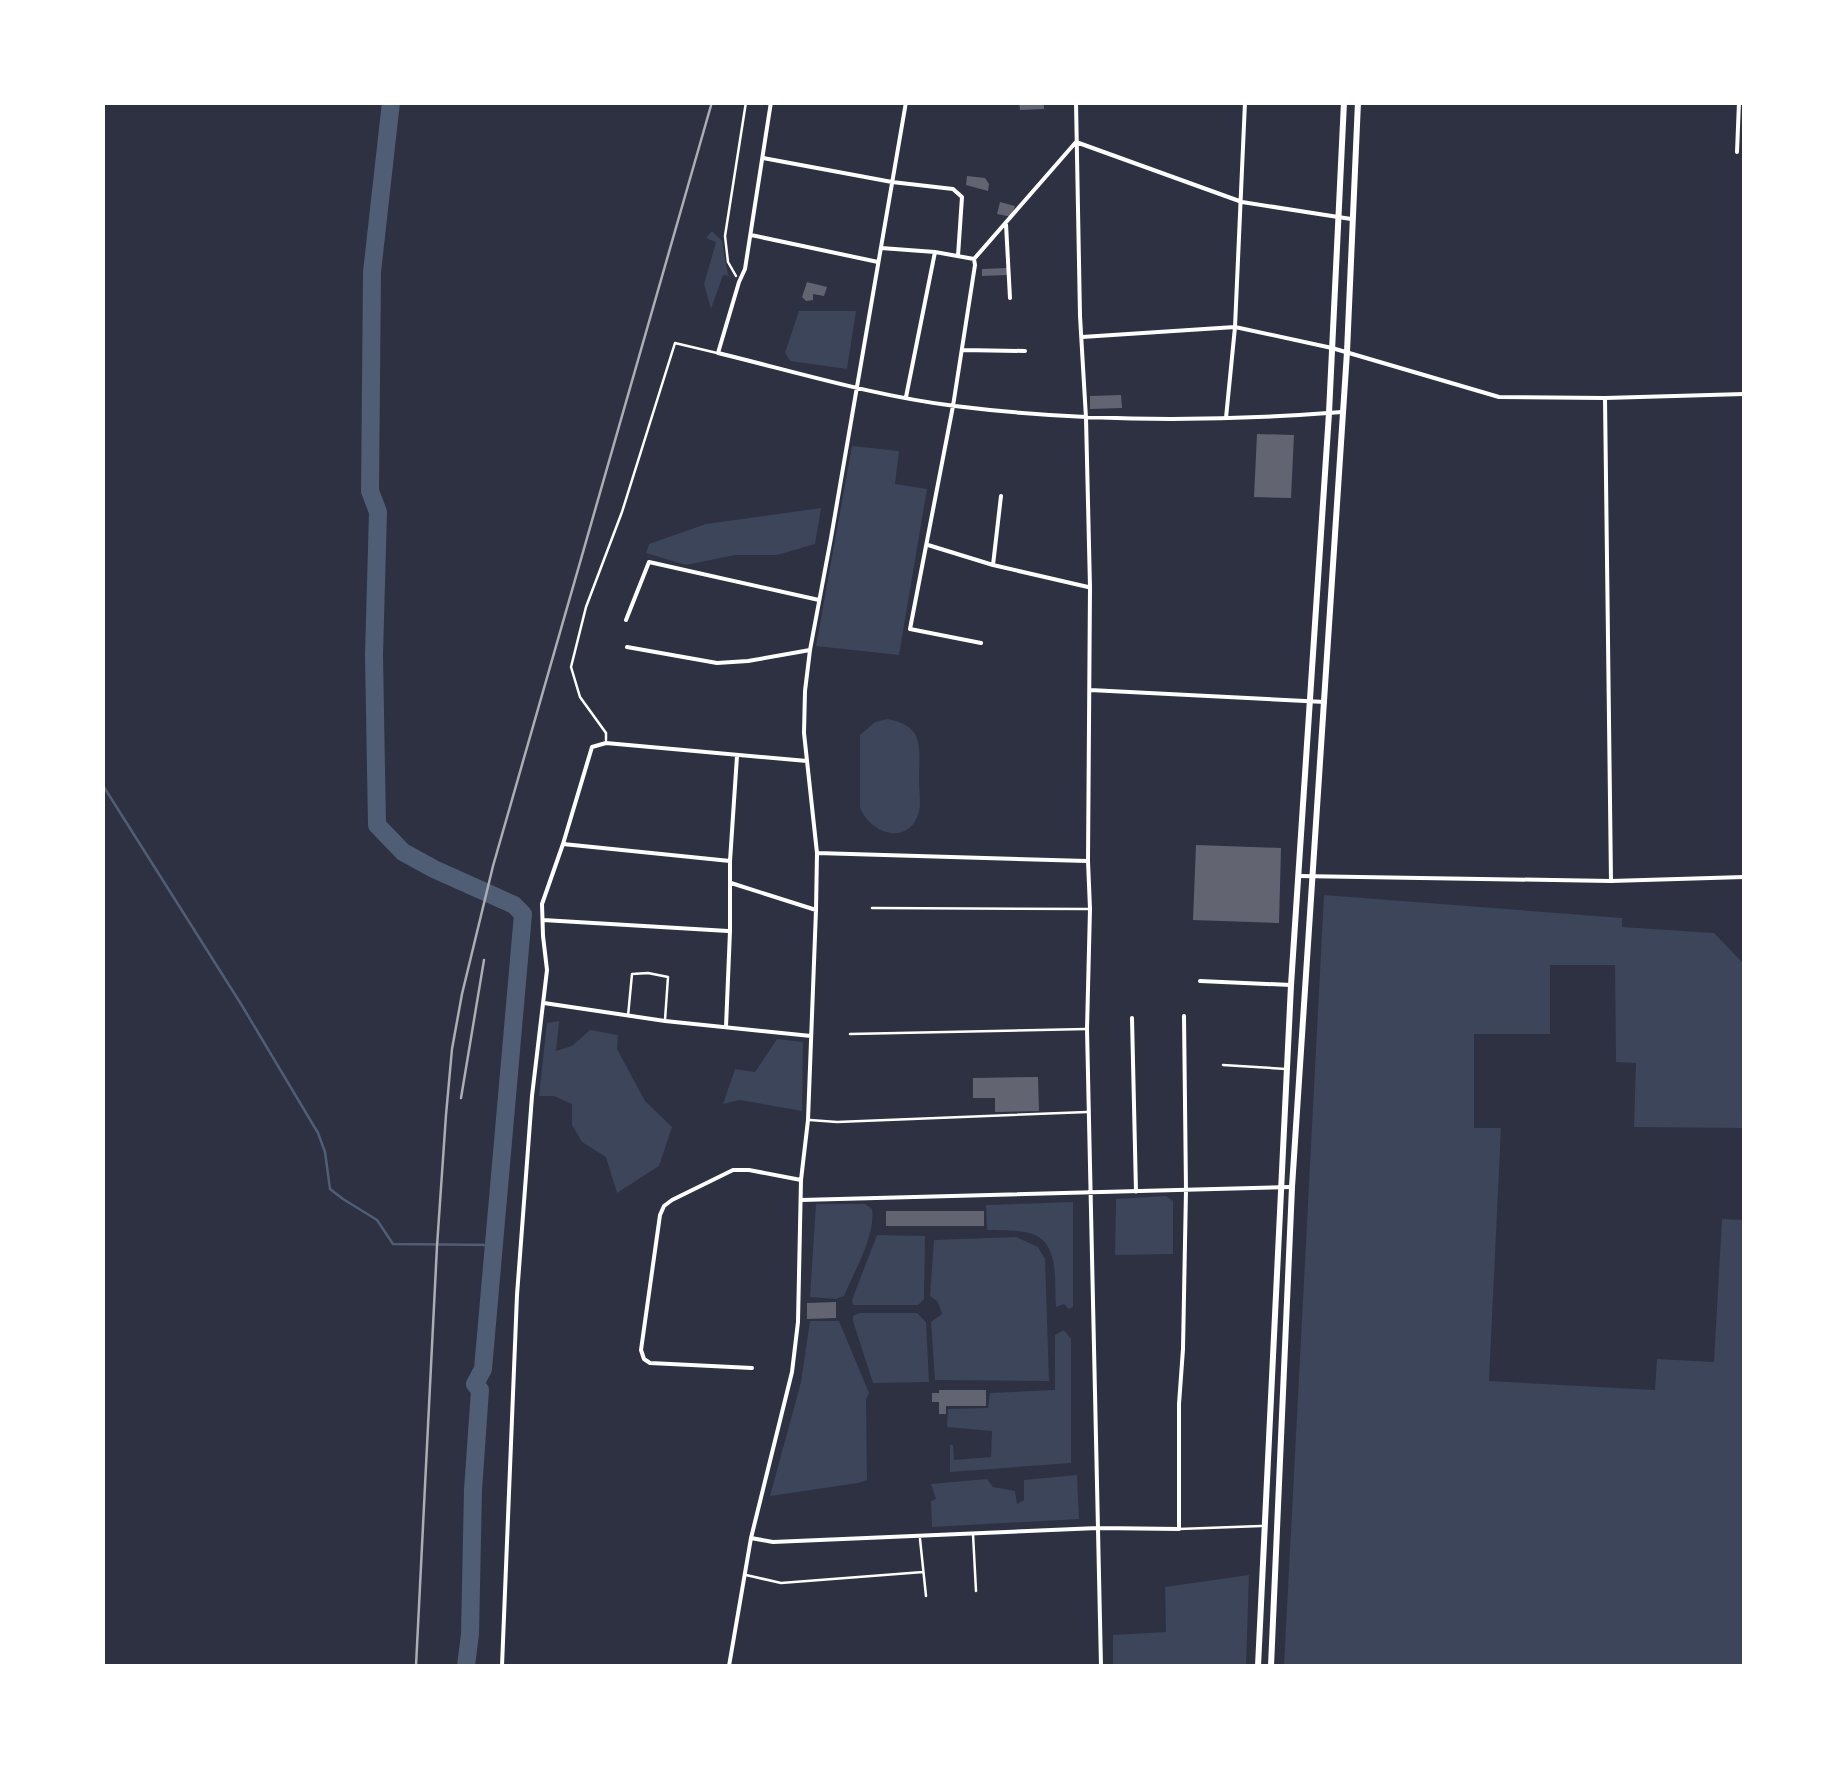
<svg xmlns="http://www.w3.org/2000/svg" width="1847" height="1769" font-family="Jost,sans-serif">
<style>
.green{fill:#3c4559}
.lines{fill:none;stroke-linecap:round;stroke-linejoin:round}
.stream{stroke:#4f5d75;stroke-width:2.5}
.river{stroke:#4f5d75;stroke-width:18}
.building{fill:#626471}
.path{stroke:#fff;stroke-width:2.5}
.service{stroke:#fff;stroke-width:2.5}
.minor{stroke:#fff;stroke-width:4}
.primary{stroke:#fff;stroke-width:6}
.rail{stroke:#abadb3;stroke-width:2.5}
</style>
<rect width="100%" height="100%" fill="#2d3142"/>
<path class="green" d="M 712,231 L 722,241 L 728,275 L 734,277 L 723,275 L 711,309 L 704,284 L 716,242 L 706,238 Z
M 799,311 L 856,311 L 847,369 L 790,361 L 785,353 Z
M 852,446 L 899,451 L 895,484 L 927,489 L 899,655 L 816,646 Z
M 821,508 L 815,544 L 777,555 L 735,555 L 686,565 L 646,553 L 649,544 L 706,524 Z
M 887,719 C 926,726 919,748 919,780 C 919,790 921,803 919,812 C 909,847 871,834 860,808 L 860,735 L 875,722 Z
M 1324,895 L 1622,918 L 1622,927 L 1714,933 L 1744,964 L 1744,1128 L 1634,1127 L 1636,1063 L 1616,1062 L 1615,965 L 1550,965 L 1550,1034 L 1474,1034 L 1474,1128 L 1501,1128 L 1489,1381 L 1655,1390 L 1657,1359 L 1714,1362 L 1722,1219 L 1744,1220 L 1744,1666 L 1284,1666 Z
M 559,1021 L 556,1051 L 572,1046 L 590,1030 L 618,1035 L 617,1049 L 645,1101 L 672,1127 L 659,1166 L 617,1193 L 606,1157 L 582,1142 L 572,1125 L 572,1104 L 554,1096 L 539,1096 L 547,1023 Z
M 777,1039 L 803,1042 L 802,1111 L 740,1100 L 723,1104 L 735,1069 L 755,1072 Z
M 1166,1196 L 1173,1201 L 1173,1254 L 1115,1255 L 1116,1199 Z
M 1073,1202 L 1073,1307 L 1069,1309 L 1064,1304 L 1056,1307 C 1054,1285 1060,1246 1035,1235 C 1022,1229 1001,1231 987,1230 L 986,1205 Z
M 816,1204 L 865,1204 L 872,1209 C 876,1235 854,1272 844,1296 L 836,1299 L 810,1297 Z
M 877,1235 L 925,1236 L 924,1299 L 918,1305 L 853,1305 L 852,1300 Z
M 1016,1237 L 1038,1247 L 1045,1259 L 1049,1381 L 935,1380 L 931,1322 L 942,1314 L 938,1302 L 930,1296 L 934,1240 Z
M 859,1313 L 917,1313 L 926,1322 L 929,1382 L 873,1383 L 853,1321 L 853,1316 Z
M 810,1321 L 839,1321 L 869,1393 L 866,1399 L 867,1480 L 858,1483 L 770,1496 L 801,1382 Z
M 1064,1330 L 1071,1339 L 1071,1463 L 950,1472 L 950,1445 L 953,1445 L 954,1460 L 991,1457 L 992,1431 L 947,1427 L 948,1409 L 988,1408 L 990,1393 L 1055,1390 L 1055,1335 Z
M 1077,1475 L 1079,1519 L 932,1527 L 931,1501 L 936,1499 L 931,1484 L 987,1479 L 993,1487 L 1015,1491 L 1017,1504 L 1024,1500 L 1024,1480 Z
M 1249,1575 L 1246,1666 L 1113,1666 L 1113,1635 L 1166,1632 L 1165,1587 Z"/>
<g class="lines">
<path class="stream" d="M 102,784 L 241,1004 L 318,1133 L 325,1152 L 330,1189 L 343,1199 L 377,1220 L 393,1244 L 493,1245"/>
<path class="river" d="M 391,102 L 372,272 L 370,491 L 378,512 L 374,655 L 377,825 L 403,852 L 434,869 L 514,905 L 523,914 L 483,1369 L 475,1384 L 480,1390 L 473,1490 L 470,1634 L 466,1666"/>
</g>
<path class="building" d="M 1019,102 L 1044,102 L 1044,109 L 1020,110 Z
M 967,176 L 985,178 L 989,184 L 988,191 L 966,185 Z
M 1000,202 L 1015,206 L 1012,217 L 997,214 Z
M 1007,268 L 1007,275 L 982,276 L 982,269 Z
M 807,282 L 827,287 L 824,296 L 813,294 L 813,300 L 806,301 L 802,297 Z
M 1121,395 L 1122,408 L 1090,409 L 1090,396 Z
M 1257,434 L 1294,435 L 1291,498 L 1254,497 Z
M 1196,845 L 1281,848 L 1279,923 L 1193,920 Z
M 1038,1077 L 1039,1111 L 995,1112 L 995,1098 L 973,1098 L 973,1078 Z
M 886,1211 L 984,1211 L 984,1226 L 886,1226 Z
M 836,1302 L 836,1318 L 807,1319 L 807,1303 Z
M 939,1390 L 986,1390 L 986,1406 L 946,1406 L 946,1414 L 939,1414 L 939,1402 L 932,1402 L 932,1393 L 939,1393 Z"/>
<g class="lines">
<path class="path" d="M 736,276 L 728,262 L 725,236 L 746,102"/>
<path class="service" d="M 606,740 L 606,733 L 580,697 L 571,667 L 586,607 L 622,512 L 675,343 L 717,353
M 872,908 L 1090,909
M 628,1016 L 632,974 L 648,973 L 668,977 L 665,1020
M 850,1034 L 1086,1029
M 1223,1065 L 1286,1069
M 810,1120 L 837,1122 L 1087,1112
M 1179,1529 L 1261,1526
M 973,1534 L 976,1591
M 920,1539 L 926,1596
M 746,1575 L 781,1583 L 923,1572"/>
<path class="minor" d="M 771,102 L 745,269 L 739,282 L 718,353 C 796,372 875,396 955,406 C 1083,422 1214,422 1342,412
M 1076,102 L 1080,316 L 1086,418 L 1090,587 L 1088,861 L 1090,909 L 1087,1029 L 1101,1666
M 1737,152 L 1739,102
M 763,158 L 892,182 L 953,189 L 962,197 L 958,256
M 1006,224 L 1010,298
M 751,235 L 878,262
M 881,248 L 935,252 L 974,259
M 1082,337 L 1235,327 L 1332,348 L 1499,397 L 1605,398 L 1744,394
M 963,350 L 1025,351
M 906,397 L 935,252
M 1605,398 L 1611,881
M 1226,418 L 1235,327 L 1245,102
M 928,545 L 993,565 L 1088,587
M 993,565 L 1001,496
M 626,620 L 649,562 L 819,600
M 981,643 L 910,629 L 953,406 L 975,265 L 974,259 L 1076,142 L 1242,202 L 1351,219
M 627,647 L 717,663 L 748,661 L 810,650
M 1090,690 L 1325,702
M 563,844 L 730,861 L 730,931 L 726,1027
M 817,853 L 1087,861
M 730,861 L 737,756
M 1299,876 L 1611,881 L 1744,877
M 731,883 L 816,910
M 543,920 L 728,931
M 1200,981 L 1291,985
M 544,1003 L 665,1021 L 811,1036
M 1132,1018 L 1136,1192
M 801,1200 L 1291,1187
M 752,1368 L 650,1363 L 644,1359 L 641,1350 L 660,1215 L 664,1206 L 672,1200 L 733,1170 L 749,1170 L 801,1180
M 751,1538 L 773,1542 L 1098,1528 L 1179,1529 L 1179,1404 L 1183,1349 L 1186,1190 L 1184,1016
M 502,1666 L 517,1295 L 532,1096 L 547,970 L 543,936 L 542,904 L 563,844 L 592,747 L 606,743 L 807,761
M 729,1666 L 751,1538 L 792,1372 L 798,1322 L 801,1180 L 808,1120 L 816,910 L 817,853 L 804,733 L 805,691 L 810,650 L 831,538 L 906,102"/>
<path class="primary" d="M 1258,1666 L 1291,985 L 1329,413 L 1344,102
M 1271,1666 L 1292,1187 L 1347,352 L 1358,102"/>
<path class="rail" d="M 461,1098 L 484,960
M 416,1666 L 437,1246 L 446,1115 L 452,1049 L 462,994 L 493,866 L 712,102"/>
</g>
<rect width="1847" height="1769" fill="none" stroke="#ffffff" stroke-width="210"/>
</svg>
